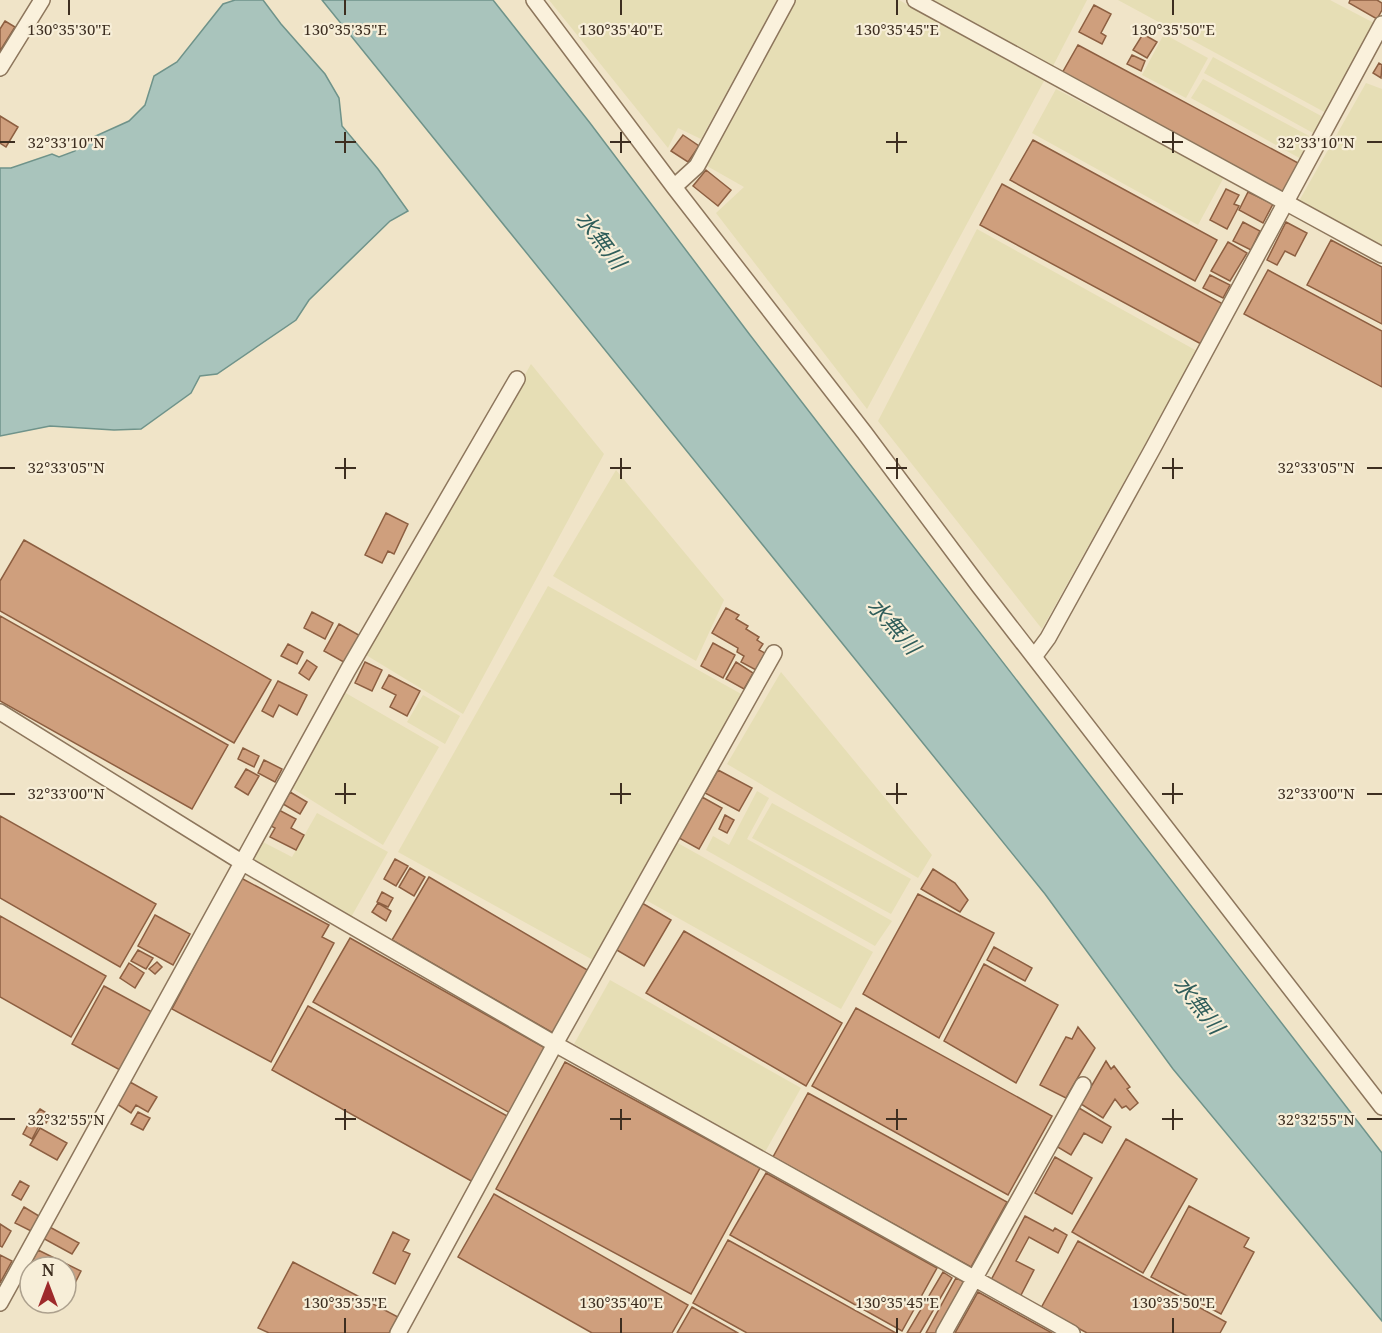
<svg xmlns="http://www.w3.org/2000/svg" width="1382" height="1333" font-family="'Noto Serif','Noto Sans JP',serif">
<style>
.farmland{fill:#e6deb5}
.water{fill:#a9c4bc;stroke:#6f938a;stroke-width:1.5}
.building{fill:#cf9f7d;stroke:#8d5f41;stroke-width:1.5}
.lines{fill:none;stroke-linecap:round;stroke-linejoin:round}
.minor-casing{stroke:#8d765c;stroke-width:18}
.minor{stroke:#faf1dc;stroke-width:15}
.ticks{fill:none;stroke:#3d2e20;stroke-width:2}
.labels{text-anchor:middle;stroke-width:4.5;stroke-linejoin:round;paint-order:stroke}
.water-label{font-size:22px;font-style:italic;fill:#2f5d5a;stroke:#f7eed8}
.ticks-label{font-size:15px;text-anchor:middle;fill:#3d2e20;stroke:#f7eed8;stroke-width:4.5;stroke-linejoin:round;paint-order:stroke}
</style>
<rect width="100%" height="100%" fill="#f0e4c8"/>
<path class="farmland" d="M 549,0 L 777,0 L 701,139 L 678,128 L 668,148 Z
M 796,0 L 899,0 L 1044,81 L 867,409 L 716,213 L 744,187 L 707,166 Z
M 930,0 L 1087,0 L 1052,68 Z
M 1118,0 L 1330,0 L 1374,23 L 1328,114 Z
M 1164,34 L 1208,58 L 1186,98 L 1142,75 Z
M 1213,57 L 1323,117 L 1313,133 L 1204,73 Z
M 1203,79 L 1313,138 L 1303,160 L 1191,98 Z
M 1366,83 L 1382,89 L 1382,246 L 1299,201 Z
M 1056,89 L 1224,177 L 1198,225 L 1032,133 Z
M 977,229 L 1197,351 L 1042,629 L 878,421 Z
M 531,364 L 604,454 L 463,714 L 366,655 Z
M 616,470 L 724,600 L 696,661 L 553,576 Z
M 548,586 L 743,695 L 593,960 L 398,852 Z
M 781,672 L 932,855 L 918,878 L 727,764 Z
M 344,692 L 439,747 L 383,845 L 292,788 Z
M 423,695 L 460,716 L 445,744 L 407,722 Z
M 757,791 L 769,798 L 747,839 L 892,921 L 875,946 L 706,850 L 713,836 L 729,845 Z
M 772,803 L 911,879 L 891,914 L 752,838 Z
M 317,813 L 388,852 L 350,919 L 249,859 L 261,841 L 292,857 Z
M 676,842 L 873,952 L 841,1009 L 644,899 Z
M 610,980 L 801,1088 L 765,1152 L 574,1044 Z"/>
<path class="water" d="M 235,0 L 263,0 L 281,24 L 325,74 L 339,98 L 342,126 L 378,169 L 408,211 L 390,221 L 309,300 L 296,320 L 217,374 L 200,376 L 191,393 L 141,429 L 114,430 L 50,426 L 0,436 L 0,168 L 11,168 L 52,154 L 59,157 L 75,151 L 80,143 L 129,121 L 145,105 L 154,76 L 177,62 L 223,4 Z
M 322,0 L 493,0 L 590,123 L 750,335 L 1382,1153 L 1382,1321 L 1173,1069 L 1045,894 Z"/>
<path class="building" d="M 1350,0 L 1377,0 L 1382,3 L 1382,10 L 1377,19 L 1349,3 Z
M 1094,5 L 1111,14 L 1101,33 L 1106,36 L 1102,44 L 1079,32 Z
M 5,21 L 15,27 L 0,51 L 0,29 Z
M 1143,34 L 1157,42 L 1147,58 L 1133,50 Z
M 1078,45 L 1300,164 L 1283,194 L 1061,75 Z
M 1132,55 L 1145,61 L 1141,71 L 1127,64 Z
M 1379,63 L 1382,65 L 1381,78 L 1373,73 Z
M 0,116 L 18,127 L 6,147 L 0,143 Z
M 683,135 L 699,146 L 688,162 L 671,151 Z
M 1033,140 L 1217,240 L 1195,281 L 1010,180 Z
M 706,170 L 731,190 L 718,206 L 693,186 Z
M 1002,184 L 1223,304 L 1201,344 L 980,225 Z
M 1226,189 L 1239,195 L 1234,204 L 1239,206 L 1227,229 L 1210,220 Z
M 1248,192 L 1273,204 L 1263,223 L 1239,210 Z
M 1243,222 L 1260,231 L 1251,250 L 1233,241 Z
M 1286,222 L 1307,233 L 1295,256 L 1285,251 L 1277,265 L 1267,260 Z
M 1331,240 L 1382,267 L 1382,324 L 1307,285 Z
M 1228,242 L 1247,253 L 1230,281 L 1211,271 Z
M 1268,270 L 1382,331 L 1382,387 L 1244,314 Z
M 1210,275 L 1230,285 L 1223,298 L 1203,288 Z
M 386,513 L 408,524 L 394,554 L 388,551 L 382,563 L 365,555 Z
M 24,540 L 271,680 L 234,743 L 0,611 L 0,581 Z
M 726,608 L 739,615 L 736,619 L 748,626 L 746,629 L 759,637 L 757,640 L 763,644 L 759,650 L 765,653 L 756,670 L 741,662 L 744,656 L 737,652 L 738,648 L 712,633 Z
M 312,612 L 333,623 L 325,639 L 304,628 Z
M 0,616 L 228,745 L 192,809 L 0,701 Z
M 339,624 L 364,638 L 349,665 L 324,651 Z
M 713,643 L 735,655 L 723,678 L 701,666 Z
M 288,644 L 303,652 L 297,664 L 281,656 Z
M 307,660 L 317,667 L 309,680 L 299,673 Z
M 365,662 L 382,670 L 372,691 L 355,683 Z
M 736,662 L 753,673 L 744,689 L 726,679 Z
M 389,675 L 420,691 L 407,716 L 390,707 L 396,695 L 382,688 Z
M 278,681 L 307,695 L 297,715 L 279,705 L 273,717 L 262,711 Z
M 243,748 L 259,756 L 254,767 L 238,759 Z
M 264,760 L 282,769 L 275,782 L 258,773 Z
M 246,769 L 259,776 L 248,795 L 235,787 Z
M 718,770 L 752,788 L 739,811 L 705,793 Z
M 290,792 L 307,802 L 300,814 L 283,804 Z
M 702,797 L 722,808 L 699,849 L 679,838 Z
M 277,809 L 296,819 L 291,828 L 304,835 L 296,850 L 270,837 L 275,828 L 269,825 Z
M 725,815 L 734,820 L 727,833 L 719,829 Z
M 0,816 L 156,904 L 120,967 L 0,898 Z
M 395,859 L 408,866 L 396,886 L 384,879 Z
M 410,868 L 425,877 L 414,896 L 399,887 Z
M 933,869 L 955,883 L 968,900 L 960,912 L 921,889 Z
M 429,877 L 589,971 L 553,1033 L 392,940 Z
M 241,878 L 329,925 L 322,937 L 334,943 L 271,1062 L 172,1009 Z
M 382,892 L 393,898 L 388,907 L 377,902 Z
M 918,894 L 994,933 L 939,1038 L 863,994 Z
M 378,903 L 391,911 L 386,921 L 372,912 Z
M 642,903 L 671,920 L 644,966 L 615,949 Z
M 155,915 L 190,934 L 173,965 L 138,946 Z
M 0,916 L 106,976 L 71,1037 L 0,997 Z
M 684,931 L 842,1023 L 806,1086 L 646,993 Z
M 350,938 L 547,1049 L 510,1113 L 313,1002 Z
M 994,947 L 1032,968 L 1025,981 L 987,960 Z
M 138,950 L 153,958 L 146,969 L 131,961 Z
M 157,962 L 162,967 L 155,974 L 149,969 Z
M 129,963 L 144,973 L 135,988 L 120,978 Z
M 984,964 L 1058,1005 L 1016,1083 L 944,1041 Z
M 104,986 L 152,1012 L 120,1070 L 72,1044 Z
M 308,1006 L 509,1117 L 473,1182 L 272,1070 Z
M 856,1008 L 1052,1116 L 1008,1195 L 812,1086 Z
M 1078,1027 L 1095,1048 L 1066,1098 L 1040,1085 L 1066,1037 L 1072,1039 Z
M 1106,1061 L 1111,1069 L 1114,1066 L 1130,1087 L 1127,1089 L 1138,1103 L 1130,1110 L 1126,1106 L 1122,1108 L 1115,1099 L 1103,1118 L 1081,1104 Z
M 565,1062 L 760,1168 L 691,1294 L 496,1189 Z
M 130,1082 L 157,1097 L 148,1112 L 136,1105 L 131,1113 L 117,1104 Z
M 808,1093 L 1007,1202 L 971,1267 L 773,1157 Z
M 1079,1108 L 1111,1127 L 1102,1143 L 1084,1133 L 1071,1155 L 1056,1146 Z
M 40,1109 L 51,1116 L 46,1123 L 35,1116 Z
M 138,1112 L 150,1118 L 143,1130 L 131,1124 Z
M 32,1117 L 41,1122 L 32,1139 L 23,1134 Z
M 40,1128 L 67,1143 L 57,1160 L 30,1145 Z
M 1126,1139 L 1197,1179 L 1143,1273 L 1072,1232 Z
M 1055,1157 L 1092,1178 L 1072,1214 L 1035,1193 Z
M 766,1173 L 937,1268 L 902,1331 L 730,1235 Z
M 20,1181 L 29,1186 L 21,1200 L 12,1195 Z
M 494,1194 L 688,1305 L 672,1333 L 592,1333 L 458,1257 Z
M 1189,1206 L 1249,1238 L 1244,1247 L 1254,1252 L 1221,1314 L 1151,1277 Z
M 24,1207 L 39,1216 L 31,1231 L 15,1223 Z
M 1025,1216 L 1053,1231 L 1055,1228 L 1067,1235 L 1058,1253 L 1029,1237 L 1016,1261 L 1034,1270 L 1020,1297 L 990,1282 Z
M 0,1224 L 11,1231 L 2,1247 L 0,1246 Z
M 46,1225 L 79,1243 L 72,1254 L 39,1236 Z
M 393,1232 L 409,1240 L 403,1251 L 410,1254 L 395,1284 L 373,1273 Z
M 728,1240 L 896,1333 L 747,1333 L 693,1303 Z
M 1078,1241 L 1226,1322 L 1220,1333 L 1087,1333 L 1041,1308 Z
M 38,1250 L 81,1271 L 66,1301 L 66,1267 L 30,1267 L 30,1289 L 20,1284 Z
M 0,1255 L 12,1261 L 0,1283 Z
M 293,1262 L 398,1317 L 389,1333 L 269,1333 L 258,1328 Z
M 943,1272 L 952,1278 L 920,1333 L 907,1333 Z
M 956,1278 L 967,1283 L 940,1333 L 926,1333 Z
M 978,1292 L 1052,1333 L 955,1333 Z
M 692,1307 L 738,1333 L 677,1333 Z"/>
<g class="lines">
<defs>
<path id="minor" d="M 534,0 L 674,187 L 864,432 L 979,586 L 1382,1107
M 915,0 L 1382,255
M 0,68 L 42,0
M 674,187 L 697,166 L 787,0
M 1034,657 L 1048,638 L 1153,448 L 1382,24
M 0,712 L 243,863 L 555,1044 L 1072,1333
M 0,1303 L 348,670 L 517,379
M 398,1333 L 555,1044 L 774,653
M 944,1333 L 1083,1085"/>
</defs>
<use href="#minor" class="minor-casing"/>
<use href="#minor" class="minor"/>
</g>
<path class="ticks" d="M 69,0 L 69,15M 345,0 L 345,15M 621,0 L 621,15M 897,0 L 897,15M 1173,0 L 1173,15M 345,132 L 345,153M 621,132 L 621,153M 897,132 L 897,153M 1173,132 L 1173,153M 0,142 L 15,142M 335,142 L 356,142M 610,142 L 631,142M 886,142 L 907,142M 1162,142 L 1183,142M 1367,142 L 1382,142M 345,458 L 345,479M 621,458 L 621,479M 897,458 L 897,479M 1173,458 L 1173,479M 0,468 L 15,468M 335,468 L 356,468M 610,468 L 631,468M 886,468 L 907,468M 1162,468 L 1183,468M 1367,468 L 1382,468M 345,783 L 345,804M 621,783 L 621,804M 897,783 L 897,804M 1173,783 L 1173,804M 0,794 L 15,794M 335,794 L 356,794M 610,794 L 631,794M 886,794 L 907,794M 1162,794 L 1183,794M 1367,794 L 1382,794M 345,1109 L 345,1130M 621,1109 L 621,1130M 897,1109 L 897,1130M 1173,1109 L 1173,1130M 0,1119 L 15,1119M 335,1119 L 356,1119M 610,1119 L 631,1119M 886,1119 L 907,1119M 1162,1119 L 1183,1119M 1367,1119 L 1382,1119M 345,1318 L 345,1333M 621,1318 L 621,1333M 897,1318 L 897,1333M 1173,1318 L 1173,1333"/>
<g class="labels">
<g class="water-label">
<text transform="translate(601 240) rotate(53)" y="8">水無川</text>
<text transform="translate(894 626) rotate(49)" y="8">水無川</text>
<text transform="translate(1199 1005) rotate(52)" y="8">水無川</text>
</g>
</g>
<g class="ticks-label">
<text x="69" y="35">130°35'30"E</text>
<text x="345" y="35">130°35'35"E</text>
<text x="621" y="35">130°35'40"E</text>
<text x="897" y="35">130°35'45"E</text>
<text x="1173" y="35">130°35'50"E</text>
<text x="66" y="148">32°33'10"N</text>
<text x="1316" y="148">32°33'10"N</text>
<text x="66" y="473">32°33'05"N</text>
<text x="1316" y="473">32°33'05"N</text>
<text x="66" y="799">32°33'00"N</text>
<text x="1316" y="799">32°33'00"N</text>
<text x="66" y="1125">32°32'55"N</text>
<text x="1316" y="1125">32°32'55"N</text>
<text x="345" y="1308">130°35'35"E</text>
<text x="621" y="1308">130°35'40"E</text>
<text x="897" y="1308">130°35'45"E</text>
<text x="1173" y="1308">130°35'50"E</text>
</g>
<g transform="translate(48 1285)"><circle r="28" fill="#f7eed8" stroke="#ada18e" stroke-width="1.5"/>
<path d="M0-4.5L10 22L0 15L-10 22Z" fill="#9e2a2b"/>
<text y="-9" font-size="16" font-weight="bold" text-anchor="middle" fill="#3d2e20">N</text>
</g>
</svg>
